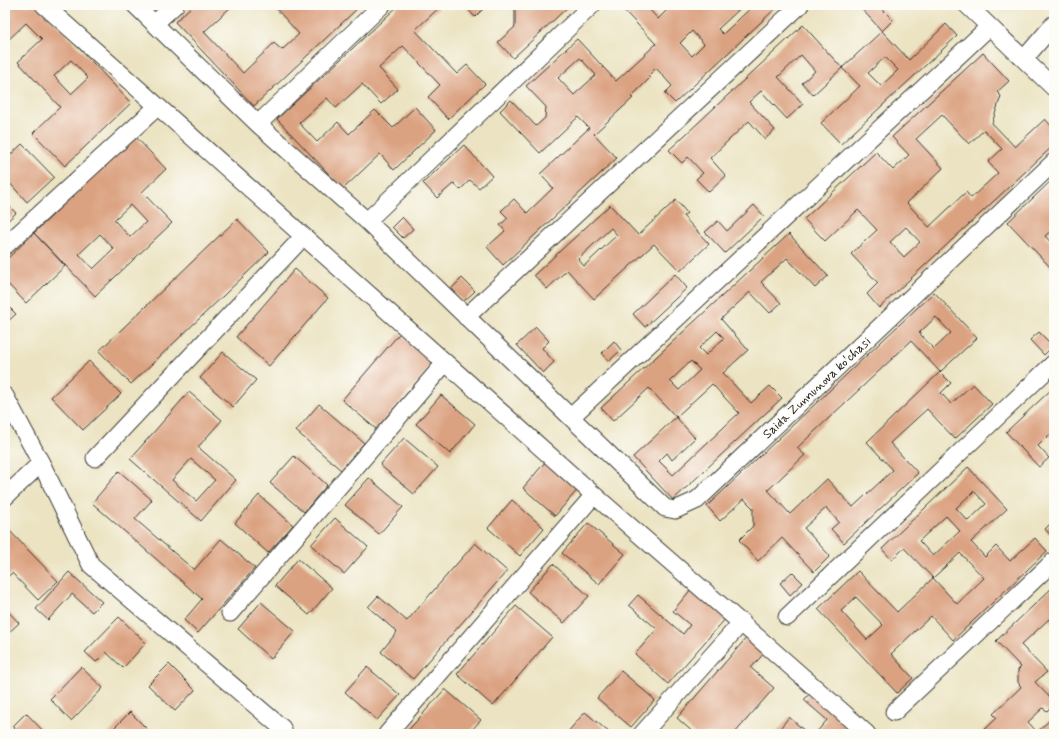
<svg xmlns="http://www.w3.org/2000/svg" width="1059" height="739" font-family="Mynerve,sans-serif">
<style>
.building{fill:#dba281;fill-rule:evenodd}
.lines{fill:none;stroke-linecap:round;stroke-linejoin:round}
.minor-casing{stroke:#3b3a35;stroke-width:19}
.minor{stroke:#fff;stroke-width:17}
.labels{text-anchor:middle;stroke-width:4;stroke-linejoin:round;paint-order:stroke}
.street-label{font-size:13px;fill:#1c1c1c;stroke:#fdfcf7}
</style>
<rect width="100%" height="100%" fill="#fdfcf7"/>
<filter id="ink" filterUnits="userSpaceOnUse"><feTurbulence type="fractalNoise" baseFrequency=".025" numOctaves="2"/><feDisplacementMap in="SourceGraphic" scale="8" xChannelSelector="R" yChannelSelector="G"/><feConvolveMatrix kernelMatrix="1 2 1 2 8 2 1 2 1" color-interpolation-filters="sRGB"/></filter>
<filter id="wash" filterUnits="userSpaceOnUse"><feTurbulence type="fractalNoise" baseFrequency=".012" numOctaves="4" result="noise"/><feDisplacementMap in="SourceGraphic" scale="16" xChannelSelector="R" yChannelSelector="G"/><feGaussianBlur stdDeviation="0.9" result="paint"/><feColorMatrix in="noise" values="0 0 0 0 0 0 0 0 0 0 0 0 0 0 0 0 0 1.4 0 .05"/><feComposite in="paint" operator="in"/></filter>
<g filter="url(#wash)">
<rect width="100%" height="100%" fill="#ebe3c1"/>
<g id="blocks">
<path class="building" d="M 5,5 L 38,5 L 131,103 L 65,166 L 33,133 L 60,107 L 18,62 L 42,39 L 26,23 L 5,43 ZM 71,60 L 88,78 L 71,94 L 54,76 Z
M 193,5 L 233,5 L 204,32 L 243,73 L 274,43 L 282,50 L 299,34 L 273,5 L 361,5 L 254,106 L 175,22 Z
M 399,5 L 442,5 L 415,30 L 457,74 L 467,65 L 485,84 L 448,119 L 428,97 L 440,85 L 403,46 L 379,68 L 398,89 L 381,104 L 362,84 L 336,108 L 327,98 L 299,123 L 317,142 L 338,122 L 349,134 L 375,110 L 393,128 L 415,107 L 436,130 L 394,170 L 380,154 L 343,189 L 277,119 Z
M 464,5 L 487,5 L 475,17 Z
M 513,5 L 570,5 L 513,58 L 498,42 L 515,27 L 515,8 Z
M 619,5 L 653,5 L 649,9 L 658,19 L 672,5 L 744,5 L 718,29 L 723,34 L 754,5 L 779,5 L 675,103 L 665,93 L 672,86 L 656,68 L 648,76 L 650,78 L 631,97 L 633,98 L 594,134 L 617,158 L 503,265 L 487,247 L 505,231 L 500,225 L 508,218 L 501,211 L 514,199 L 527,213 L 553,188 L 540,174 L 589,128 L 578,117 L 540,153 L 500,111 L 511,100 L 536,126 L 545,118 L 546,107 L 526,86 L 577,39 L 616,81 L 656,44 ZM 692,31 L 704,44 L 692,56 L 680,43 ZM 580,58 L 596,75 L 574,95 L 558,78 Z
M 858,5 L 878,5 L 893,20 L 882,31 Z
M 946,24 L 957,36 L 841,144 L 821,123 L 860,86 L 842,68 L 882,31 L 909,60 ZM 885,57 L 898,70 L 881,86 L 868,73 Z
M 803,25 L 842,68 L 813,95 L 802,83 L 815,71 L 801,55 L 778,77 L 803,104 L 787,119 L 761,91 L 749,102 L 775,130 L 765,139 L 749,121 L 710,158 L 726,176 L 709,192 L 696,179 L 703,173 L 688,157 L 682,163 L 669,150 Z
M 983,53 L 1009,81 L 997,92 L 1001,96 L 992,123 L 1015,147 L 1045,119 L 1054,129 L 1054,145 L 879,308 L 867,294 L 878,283 L 851,254 L 877,230 L 858,210 L 825,241 L 804,219 L 876,152 L 893,170 L 909,155 L 892,137 ZM 942,115 L 969,144 L 984,130 L 1002,149 L 988,162 L 998,173 L 971,198 L 966,192 L 929,227 L 907,203 L 943,168 L 916,139 ZM 906,227 L 920,242 L 904,257 L 890,242 Z
M 135,136 L 166,169 L 142,192 L 172,223 L 95,296 L 34,233 ZM 130,205 L 146,222 L 130,237 L 114,220 ZM 100,234 L 114,249 L 93,269 L 79,254 Z
M 22,144 L 54,177 L 27,202 L 5,178 L 5,160 Z
M 464,145 L 492,176 L 479,188 L 470,180 L 460,190 L 454,183 L 437,198 L 423,183 Z
M 1054,178 L 1054,228 L 1045,236 L 1054,246 L 1054,265 L 1051,268 L 1008,222 Z
M 676,200 L 687,213 L 683,216 L 709,244 L 680,271 L 654,244 L 594,299 L 567,270 L 547,289 L 534,275 L 610,205 L 638,235 ZM 611,228 L 617,235 L 584,266 L 578,259 Z
M 5,202 L 16,213 L 5,223 Z
M 754,205 L 764,216 L 725,253 L 705,232 L 718,221 L 727,231 Z
M 402,217 L 413,229 L 403,238 L 392,227 Z
M 237,219 L 269,252 L 131,384 L 99,351 Z
M 34,233 L 65,266 L 26,303 L 5,281 L 5,261 Z
M 789,234 L 828,276 L 815,288 L 787,258 L 761,282 L 781,303 L 770,313 L 750,292 L 721,319 L 748,350 L 723,373 L 751,403 L 770,386 L 782,398 L 673,500 L 633,457 L 676,417 L 649,388 L 613,421 L 601,408 ZM 717,331 L 724,338 L 706,355 L 699,348 ZM 691,361 L 700,370 L 679,390 L 670,381 ZM 712,384 L 739,413 L 673,475 L 659,461 L 667,453 L 672,460 L 695,438 L 676,417 Z
M 295,269 L 328,298 L 269,366 L 236,337 Z
M 675,274 L 687,288 L 645,327 L 633,314 Z
M 462,278 L 475,291 L 463,302 L 451,289 Z
M 934,292 L 977,338 L 940,372 L 951,383 L 941,393 L 951,404 L 973,384 L 992,404 L 955,439 L 927,409 L 890,443 L 918,473 L 844,543 L 831,529 L 839,522 L 826,508 L 804,528 L 830,556 L 814,572 L 782,538 L 758,561 L 739,540 L 753,526 L 753,508 L 744,499 L 720,521 L 707,506 ZM 936,317 L 951,333 L 934,349 L 919,333 ZM 911,341 L 940,372 L 867,442 L 893,470 L 853,507 L 827,479 L 790,514 L 768,490 L 805,455 L 797,448 Z
M 5,303 L 16,314 L 5,324 Z
M 536,327 L 549,341 L 542,348 L 554,362 L 543,373 L 517,345 Z
M 1039,332 L 1053,346 L 1044,355 L 1030,340 Z
M 400,333 L 434,363 L 376,429 L 342,400 Z
M 614,341 L 621,350 L 609,361 L 602,353 Z
M 223,352 L 256,380 L 233,407 L 200,378 Z
M 89,361 L 121,394 L 83,430 L 51,397 Z
M 1054,387 L 1054,437 L 1053,438 L 1049,435 L 1038,446 L 1049,458 L 1039,467 L 1006,432 Z
M 189,392 L 222,420 L 198,447 L 236,480 L 201,521 L 130,459 ZM 191,459 L 215,480 L 196,501 L 172,480 Z
M 441,395 L 475,424 L 450,454 L 416,424 Z
M 319,404 L 364,443 L 341,470 L 296,431 Z
M 404,438 L 438,467 L 414,494 L 380,465 Z
M 294,456 L 327,485 L 304,512 L 270,483 Z
M 547,460 L 579,488 L 555,516 L 523,488 Z
M 968,467 L 1007,509 L 971,542 L 985,557 L 996,546 L 1010,561 L 1035,538 L 1047,551 L 953,640 L 931,616 L 915,631 L 891,654 L 913,678 L 897,693 L 818,609 L 858,571 L 897,612 L 933,578 L 957,604 L 984,578 L 960,553 L 933,578 L 904,548 L 892,560 L 882,549 ZM 974,491 L 986,504 L 968,521 L 956,508 ZM 946,516 L 960,531 L 933,556 L 919,541 ZM 856,597 L 883,625 L 867,640 L 841,611 Z
M 119,471 L 152,500 L 135,519 L 194,570 L 221,539 L 255,568 L 198,633 L 184,620 L 202,599 L 92,503 Z
M 369,478 L 403,507 L 379,534 L 345,505 Z
M 259,495 L 293,525 L 268,553 L 235,523 Z
M 512,500 L 544,528 L 520,556 L 488,528 Z
M 335,518 L 368,547 L 344,574 L 311,545 Z
M 1054,520 L 1054,539 L 1045,529 Z
M 588,523 L 625,554 L 599,584 L 562,553 Z
M 5,526 L 58,581 L 38,600 L 12,573 L 5,579 Z
M 475,543 L 507,571 L 413,679 L 381,652 L 397,632 L 368,607 L 378,596 L 407,621 Z
M 298,559 L 332,588 L 309,615 L 275,586 Z
M 553,564 L 589,596 L 564,623 L 528,592 Z
M 69,572 L 102,602 L 92,612 L 72,594 L 48,620 L 36,609 Z
M 792,572 L 803,583 L 790,595 L 780,583 Z
M 1054,586 L 1054,624 L 1049,619 L 1021,645 L 1047,672 L 1035,682 L 1053,701 L 1054,700 L 1054,704 L 1047,711 L 1043,708 L 1028,722 L 1037,732 L 1054,716 L 1054,734 L 984,734 L 982,732 L 997,718 L 993,714 L 1021,687 L 1018,682 L 1018,670 L 1021,667 L 996,641 Z
M 692,588 L 726,618 L 668,684 L 635,654 L 657,629 L 629,605 L 638,595 L 683,634 L 690,625 L 673,611 Z
M 261,602 L 295,631 L 271,659 L 238,629 Z
M 516,606 L 552,637 L 493,706 L 457,674 Z
M 5,608 L 19,623 L 6,635 L 5,634 Z
M 119,617 L 146,643 L 123,668 L 106,652 L 96,662 L 85,652 Z
M 748,636 L 766,651 L 751,668 L 774,688 L 734,734 L 695,734 L 677,718 Z
M 169,664 L 195,690 L 175,711 L 148,685 Z
M 81,667 L 103,688 L 71,721 L 50,699 Z
M 367,667 L 400,695 L 377,720 L 345,692 Z
M 621,671 L 655,700 L 631,727 L 597,698 Z
M 445,689 L 481,720 L 468,734 L 405,734 Z
M 811,692 L 860,734 L 815,734 L 827,720 L 804,700 Z
M 130,712 L 152,734 L 108,734 Z
M 585,712 L 611,734 L 566,734 Z
M 26,713 L 46,734 L 18,734 L 19,732 L 13,726 Z
M 789,717 L 808,734 L 779,734 L 777,732 Z"/>
</g>
</g>
<g filter="url(#ink)">
<use href="#blocks" fill-opacity="0" stroke="#3b3a35" stroke-width="1"/>
<g class="lines">
<defs>
<path id="minor" d="M 44,5 C 226,169 409,332 593,494 C 684,574 777,653 867,734
M 135,5 L 258,124 L 382,5
M 967,5 L 1054,88
M 154,24 L 175,5
M 1024,59 L 1054,24
M 258,124 L 367,221 L 665,508 L 675,510 L 697,500 L 1054,162
M 367,221 L 592,5
M 5,246 L 157,107
M 466,317 L 800,5
M 5,396 L 41,463 L 91,565 L 282,728 L 284,734
M 571,417 L 989,27
M 95,458 L 303,237
M 5,497 L 41,463
M 230,613 L 445,363
M 787,617 L 1054,363
M 894,712 L 1054,561
M 387,734 L 594,495
M 642,734 L 742,622"/>
</defs>
<use href="#minor" class="minor-casing"/>
<use href="#minor" class="minor"/>
</g>
</g>
<g class="labels">
<g class="street-label">
<text transform="translate(816 387) rotate(-43)" y="5">Saida Zunnunova koʻchasi</text>
</g>
</g>
<rect width="1059" height="739" fill="none" stroke="#fdfcf7" stroke-width="20"/>
</svg>
